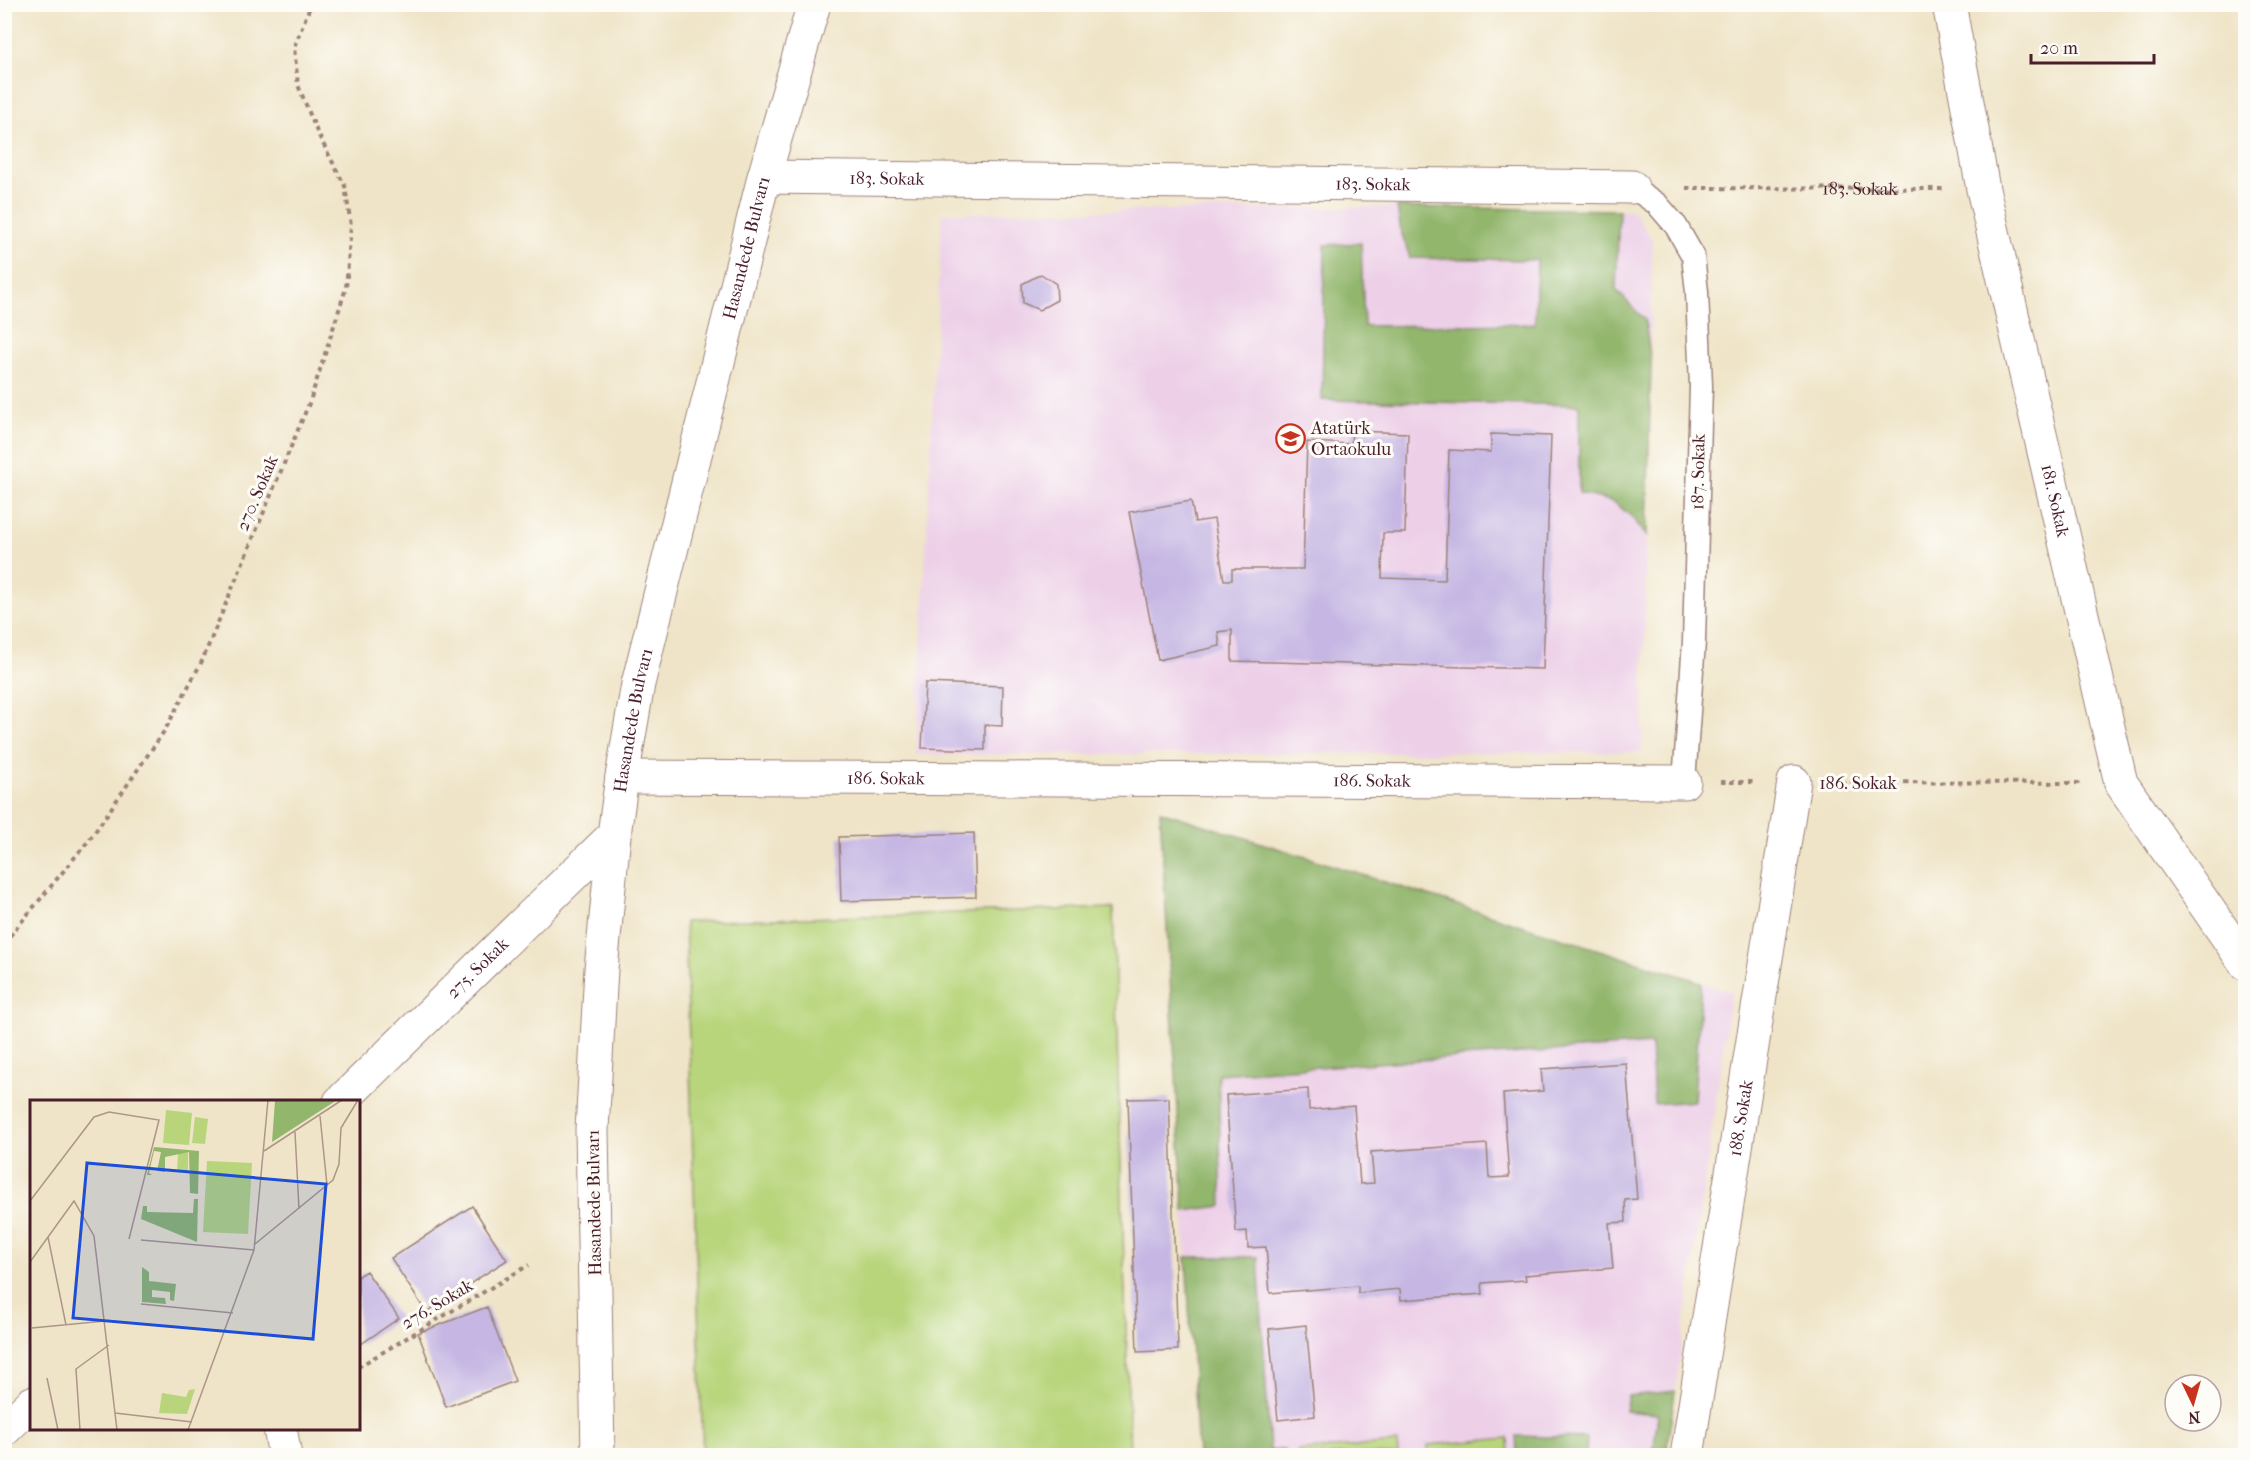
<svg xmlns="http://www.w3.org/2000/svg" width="2250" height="1460" font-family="'IM FELL French Canon',serif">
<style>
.built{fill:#edd0e8}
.green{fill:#b8d57c;stroke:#817a54;stroke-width:1.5}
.forest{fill:#92b66c;stroke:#6e6a4c;stroke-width:1.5}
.building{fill:#c5b6e3}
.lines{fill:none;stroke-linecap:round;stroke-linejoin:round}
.lane-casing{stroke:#9c8279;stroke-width:25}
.street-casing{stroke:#9c8279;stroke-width:35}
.secondary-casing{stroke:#9c8279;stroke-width:35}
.path{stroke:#9c8279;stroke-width:4;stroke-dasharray:4.5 4.5;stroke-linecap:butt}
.lane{stroke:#fff;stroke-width:22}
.street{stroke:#fff;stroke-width:33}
.secondary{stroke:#fff;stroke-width:33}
.labels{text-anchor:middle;stroke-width:6;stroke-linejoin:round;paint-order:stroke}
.street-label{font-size:18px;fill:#4a1f2b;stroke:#fdfcf7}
.poi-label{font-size:18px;fill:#4a1f2b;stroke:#fdfcf7;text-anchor:start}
.inset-road{fill:none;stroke:#ad9589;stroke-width:1.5}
.view{fill:#1d4ed8;fill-opacity:0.15;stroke:#1d4ed8;stroke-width:3}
.inset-edge{fill:none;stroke:#4a1f2b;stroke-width:3}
</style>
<rect width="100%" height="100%" fill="#fdfcf7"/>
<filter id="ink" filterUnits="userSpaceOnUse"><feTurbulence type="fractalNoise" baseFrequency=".0167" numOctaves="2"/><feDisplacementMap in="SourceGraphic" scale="12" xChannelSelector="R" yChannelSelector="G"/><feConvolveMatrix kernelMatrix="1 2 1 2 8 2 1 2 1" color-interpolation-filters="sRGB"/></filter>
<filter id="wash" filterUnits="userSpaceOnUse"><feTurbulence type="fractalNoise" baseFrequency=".008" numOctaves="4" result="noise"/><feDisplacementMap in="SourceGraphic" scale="24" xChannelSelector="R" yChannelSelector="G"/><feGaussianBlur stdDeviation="1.35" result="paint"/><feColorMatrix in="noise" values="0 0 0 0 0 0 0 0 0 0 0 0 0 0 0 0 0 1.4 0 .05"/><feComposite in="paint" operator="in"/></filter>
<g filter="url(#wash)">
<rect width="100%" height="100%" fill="#efe4c7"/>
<path class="built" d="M 1397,207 L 1633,210 L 1652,240 L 1642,752 L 916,755 L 942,213 Z
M 1160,811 L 1731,992 L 1666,1455 L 1198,1455 Z"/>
<path class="green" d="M 1113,908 L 1130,1455 L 703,1455 L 685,922 Z
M 1508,1438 L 1509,1455 L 1429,1455 L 1428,1445 Z
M 1397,1443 L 1398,1455 L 1298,1455 L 1297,1451 Z"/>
<path class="forest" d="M 1397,207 L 1619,210 L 1616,290 L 1645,320 L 1651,363 L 1647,536 L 1632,517 L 1614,502 L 1579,493 L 1579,405 L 1322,400 L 1325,245 L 1361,243 L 1364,326 L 1535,324 L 1537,260 L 1410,258 L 1401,231 Z
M 1160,811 L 1701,982 L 1694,1101 L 1654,1104 L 1651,1044 L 1218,1074 L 1222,1206 L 1184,1211 Z
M 1186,1257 L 1258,1257 L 1270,1450 L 1285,1450 L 1286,1455 L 1198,1455 Z
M 1675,1391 L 1666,1455 L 1653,1455 L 1658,1414 L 1625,1411 L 1628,1396 Z
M 1516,1436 L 1587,1438 L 1586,1455 L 1517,1455 Z"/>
<g id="blocks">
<path class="building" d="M 1041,274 L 1056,284 L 1057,300 L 1039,310 L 1023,303 L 1022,284 Z
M 1352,431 L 1408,433 L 1405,533 L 1383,533 L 1382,578 L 1445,580 L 1449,450 L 1491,452 L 1491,434 L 1551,436 L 1543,669 L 1232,661 L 1232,630 L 1218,632 L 1220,646 L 1158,660 L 1129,512 L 1191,501 L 1195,522 L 1214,519 L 1224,580 L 1232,580 L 1232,569 L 1303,569 L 1307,442 L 1351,444 Z
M 925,683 L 1003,686 L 1002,726 L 985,725 L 985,750 L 922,748 Z
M 974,833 L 976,897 L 841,901 L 839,837 Z
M 1626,1063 L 1637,1199 L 1625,1200 L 1626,1222 L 1609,1223 L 1613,1268 L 1525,1275 L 1526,1280 L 1482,1283 L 1483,1294 L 1401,1300 L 1400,1289 L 1358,1293 L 1358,1286 L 1270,1293 L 1266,1247 L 1248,1248 L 1247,1231 L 1236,1232 L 1226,1095 L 1308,1089 L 1309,1110 L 1354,1106 L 1360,1184 L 1374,1183 L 1371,1152 L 1487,1144 L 1489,1178 L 1509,1177 L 1503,1094 L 1543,1091 L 1541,1069 Z
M 1169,1098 L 1178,1350 L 1137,1352 L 1128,1099 Z
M 472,1206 L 507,1260 L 426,1312 L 391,1258 Z
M 366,1271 L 399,1318 L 358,1346 L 358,1276 Z
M 487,1307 L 515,1381 L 446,1407 L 418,1333 Z
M 1306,1325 L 1315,1416 L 1278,1420 L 1269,1329 Z"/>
</g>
</g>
<g filter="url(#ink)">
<use href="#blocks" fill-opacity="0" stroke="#9c8279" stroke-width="1.5"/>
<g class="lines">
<defs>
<path id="lane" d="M 1632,187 L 1657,204 L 1676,226 L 1693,256 L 1697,292 L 1701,386 L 1694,642 L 1684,782"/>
<g id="street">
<path id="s2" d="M 1949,4 L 1983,189 L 2121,783 L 2246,964"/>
<path id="s3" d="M 764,177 L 1632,187"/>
<path id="s4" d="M 622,777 L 1684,782"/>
<path id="s5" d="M 340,1102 L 614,835"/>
<path d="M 280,1428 L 285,1456"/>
<path d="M 4,1430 L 32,1403"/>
<path id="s6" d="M 1687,1456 L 1794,782"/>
</g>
<g id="secondary">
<path id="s7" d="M 598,1456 L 592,1130 L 601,969 L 614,835 L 622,777 L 638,684 L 764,177 L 814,4"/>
</g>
</defs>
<use href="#lane" class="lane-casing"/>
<use href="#street" class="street-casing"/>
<use href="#secondary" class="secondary-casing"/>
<g class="path">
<path id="s1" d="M 1686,188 L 1946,189"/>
<path d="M 1721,782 L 1755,782"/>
<path d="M 1832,782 L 2082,783"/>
<path d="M 4,943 L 90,839 L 165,730 L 202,661 L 310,401 L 346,288 L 351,226 L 345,186 L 317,132 L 298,85 L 294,47 L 311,4"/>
<path d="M 358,1367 L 529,1265"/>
</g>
<use href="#lane" class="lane"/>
<use href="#street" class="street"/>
<use href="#secondary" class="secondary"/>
</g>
</g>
<defs>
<symbol id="school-ring" viewBox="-11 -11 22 22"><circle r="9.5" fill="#fdfcf7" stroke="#c8321e" stroke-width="1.5"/><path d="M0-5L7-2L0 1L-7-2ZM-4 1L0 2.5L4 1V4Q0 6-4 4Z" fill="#c8321e"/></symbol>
</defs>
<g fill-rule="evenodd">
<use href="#school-ring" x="1274" y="422" width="33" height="33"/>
</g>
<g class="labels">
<g class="street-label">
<text dy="6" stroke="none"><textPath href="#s3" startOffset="123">183. Sokak</textPath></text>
<text dy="6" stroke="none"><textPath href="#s3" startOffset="609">183. Sokak</textPath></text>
<text dy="6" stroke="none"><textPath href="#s1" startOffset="174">183. Sokak</textPath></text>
<text dy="6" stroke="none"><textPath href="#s7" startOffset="1224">Hasandede Bulvarı</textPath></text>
<text transform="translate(1698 472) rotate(-89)" y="6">187. Sokak</text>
<text transform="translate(257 493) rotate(-67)" y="6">270. Sokak</text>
<text dy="6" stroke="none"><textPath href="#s2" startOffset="508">181. Sokak</textPath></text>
<text dy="6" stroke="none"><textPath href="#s7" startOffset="738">Hasandede Bulvarı</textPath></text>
<text dy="6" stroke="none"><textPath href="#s4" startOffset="264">186. Sokak</textPath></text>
<text dy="6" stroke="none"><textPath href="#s4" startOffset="750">186. Sokak</textPath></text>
<text x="1858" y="789">186. Sokak</text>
<text dy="6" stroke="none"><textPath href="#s5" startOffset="192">275. Sokak</textPath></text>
<text dy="6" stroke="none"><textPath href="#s6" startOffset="342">188. Sokak</textPath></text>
<text transform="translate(594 1203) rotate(-91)" y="6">Hasandede Bulvarı</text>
<text transform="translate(437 1304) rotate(-31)" y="6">276. Sokak</text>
</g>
<g class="poi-label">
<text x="1311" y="434">Atatürk<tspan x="1311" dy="21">Ortaokulu</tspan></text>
</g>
</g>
<g transform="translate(30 1100)">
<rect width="330" height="330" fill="#efe4c7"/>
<path d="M 136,10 L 162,13 L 159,45 L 133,43 ZM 165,17 L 178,19 L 175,44 L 162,43 ZM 148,52 L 158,52 L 158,72 L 147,72 ZM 177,61 L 222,63 L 218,134 L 173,132 ZM 165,289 L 157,314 L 129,313 L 132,293 L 156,297 L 159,290 Z" fill="#b8d57c"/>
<path d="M 270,0 L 307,0 L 242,42 L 245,1 ZM 124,47 L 169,51 L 168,94 L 160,93 L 159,52 L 135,57 L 135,72 L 127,71 L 131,52 L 124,51 L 119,73 L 122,75 L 117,75 ZM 164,99 L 168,99 L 167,142 L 111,119 L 113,106 L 117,106 L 117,112 L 163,113 ZM 112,167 L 119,172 L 119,181 L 146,184 L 144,201 L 140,200 L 140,192 L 122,190 L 122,197 L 135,198 L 136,204 L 112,202 Z" fill="#92b66c"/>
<path class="inset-road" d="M 290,16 L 297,85M 265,32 L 269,109M 234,51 L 312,0M 0,101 L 64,17 L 79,12 L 129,20 L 99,139M 18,137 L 36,225M 111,140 L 224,150M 225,144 L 303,80 L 309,64 L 311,28 L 328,0M 0,162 L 44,101 L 64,136 L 87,330M 111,204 L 203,213M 2,228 L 75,221M 17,278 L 28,330M 85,313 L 162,322M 50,330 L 46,269 L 79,245M 158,330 L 224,150 L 238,0"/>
<path class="view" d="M 57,63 L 296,84 L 283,239 L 43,218 Z"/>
<rect width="330" height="330" class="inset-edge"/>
</g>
<rect width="2250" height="1460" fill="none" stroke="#fdfcf7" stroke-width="24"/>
<g transform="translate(2193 1403) rotate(175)"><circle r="28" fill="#fdfcf7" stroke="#b5a4a5" stroke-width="1.5"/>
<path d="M0-4.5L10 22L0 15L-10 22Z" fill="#c8321e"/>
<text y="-9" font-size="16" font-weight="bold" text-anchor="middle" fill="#4a1f2b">N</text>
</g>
<path d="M2031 54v9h123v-9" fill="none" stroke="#4a1f2b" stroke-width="3"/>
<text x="2040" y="54" font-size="18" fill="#4a1f2b" stroke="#fdfcf7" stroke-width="4.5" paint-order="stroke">20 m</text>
</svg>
